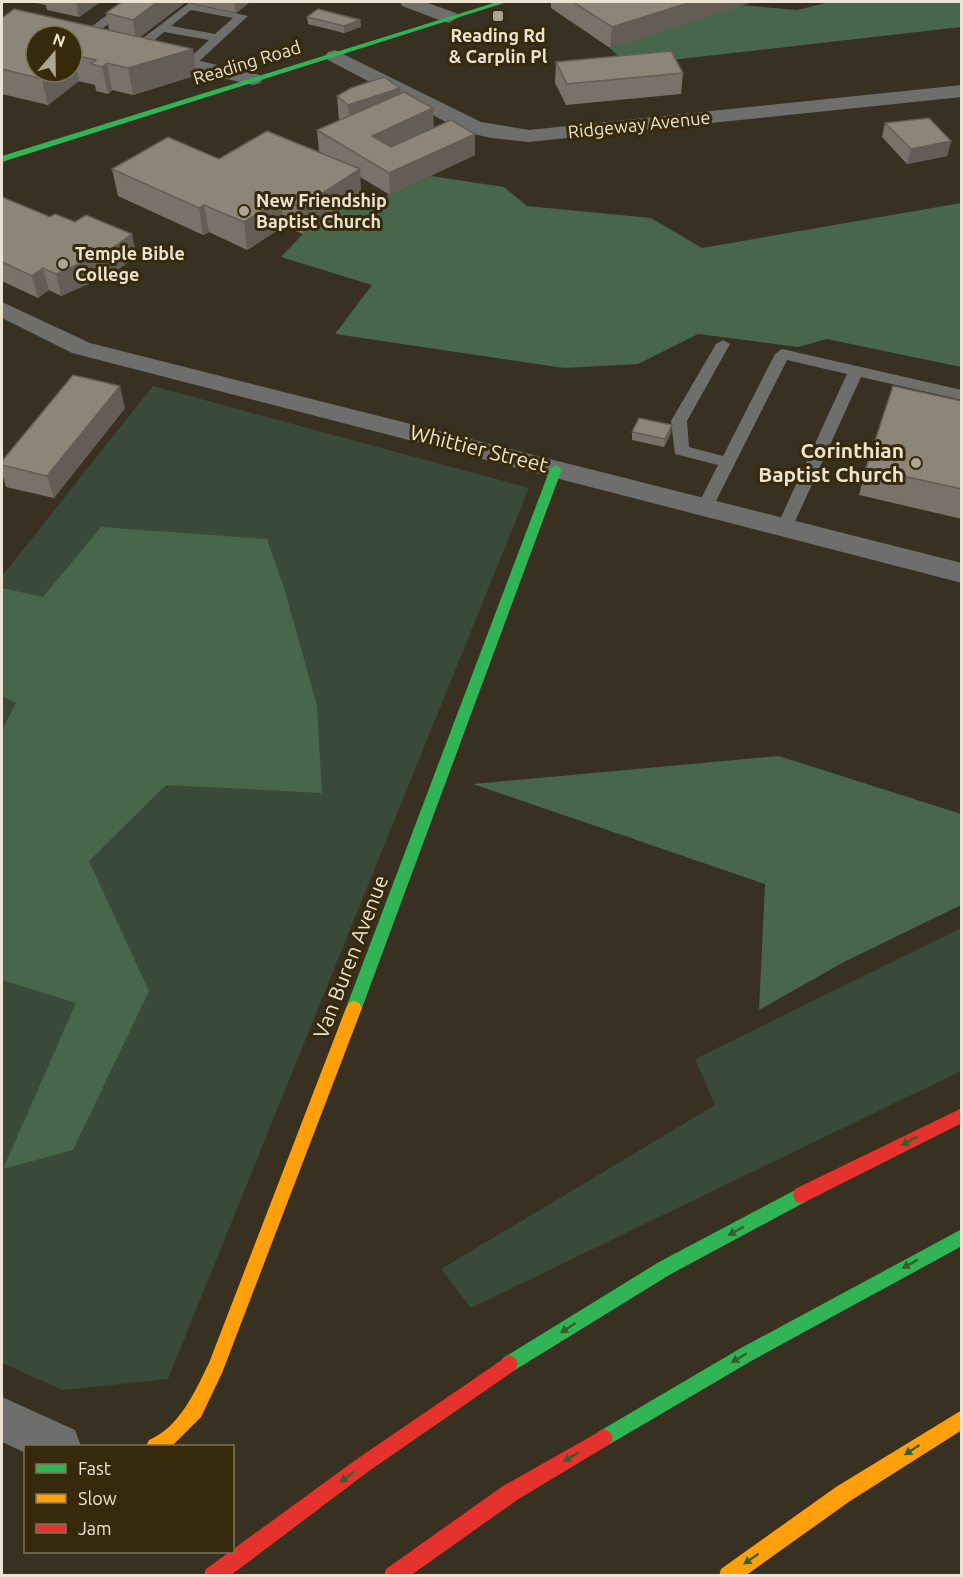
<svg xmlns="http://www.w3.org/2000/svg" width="963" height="1577" font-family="Ubuntu,sans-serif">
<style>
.green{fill:#394a38}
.forest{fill:#48664a}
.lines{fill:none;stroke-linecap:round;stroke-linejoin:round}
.lane{fill:#6e6e6c;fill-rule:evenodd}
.street{fill:#6e6e6c;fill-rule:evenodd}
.fast{fill:#30b455;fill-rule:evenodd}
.slow{fill:#ff9f0a;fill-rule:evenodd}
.jam{fill:#e5322d;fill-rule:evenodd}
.wall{fill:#7a7268}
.shaded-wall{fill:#635d55}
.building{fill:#8e8579;stroke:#635d55;stroke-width:1.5}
.oneway{fill:#346129}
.poi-dot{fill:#ada494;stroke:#372a0c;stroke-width:2}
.labels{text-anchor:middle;stroke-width:6;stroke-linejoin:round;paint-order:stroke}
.far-poi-label{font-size:18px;font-weight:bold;fill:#ece3d2;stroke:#372a0c;text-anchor:start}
.far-street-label{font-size:18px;fill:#ece3d2;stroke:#372a0c}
.street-label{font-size:21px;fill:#ece3d2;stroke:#372a0c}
.poi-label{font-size:21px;font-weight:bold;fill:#ece3d2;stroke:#372a0c;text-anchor:end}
</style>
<rect width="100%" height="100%" fill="#383020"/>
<path class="green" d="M 153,386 L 529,488 L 168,1379 L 63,1390 L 2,1363 L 2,576 Z
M 961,928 L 961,1071 L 471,1308 L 441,1269 L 715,1105 L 695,1059 Z"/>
<path class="forest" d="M 830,2 L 961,2 L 961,27 L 627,65 L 610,48 L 740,5 L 797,10 Z
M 431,176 L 504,187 L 527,206 L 651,218 L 702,248 L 961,203 L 961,367 L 827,339 L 798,347 L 698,334 L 638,364 L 564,368 L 335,334 L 372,285 L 281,257 L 303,234 L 361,196 L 390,195 Z
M 101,527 L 267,539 L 285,591 L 317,706 L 322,793 L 166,785 L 89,861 L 149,991 L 73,1150 L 3,1169 L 76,1003 L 2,980 L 2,731 L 16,703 L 2,696 L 2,588 L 43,597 Z
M 779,756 L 961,814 L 961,905 L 844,962 L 759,1010 L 765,884 L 473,784 Z"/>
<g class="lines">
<path class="lane" d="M 124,2 L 137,2 L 86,41 L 78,41 L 78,37 Z
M 189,3 L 248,16 L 193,67 L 183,64 L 209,40 L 164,32 L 138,54 L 130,54 L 130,48 ZM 191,10 L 233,18 L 215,34 L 171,26 Z
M 723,340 L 730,344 L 687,421 L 689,447 L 723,456 L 775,354 L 782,349 L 962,390 L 962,400 L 861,377 L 792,528 L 784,534 L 776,528 L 847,374 L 787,360 L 713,507 L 705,513 L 697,507 L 718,465 L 675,454 L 671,421 L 716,344 Z"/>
<path class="street" d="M 400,2 L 425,2 L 456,13 L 459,17 L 449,23 L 442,21 L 402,6 Z
M 72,31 L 260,75 L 263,79 L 260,83 L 253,85 L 72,43 L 72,36 L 63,36 Z
M 335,50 L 481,122 L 529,130 L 962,85 L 962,97 L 529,142 L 491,138 L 465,132 L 328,60 L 325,56 L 328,52 Z
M 2,302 L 90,343 L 962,563 L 962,583 L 72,353 L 2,318 Z
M 2,1397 L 75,1430 L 81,1446 L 26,1446 L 26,1453 L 2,1442 Z"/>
<path class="fast" d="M 497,2 L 507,2 L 2,162 L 2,156 Z
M 556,465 L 562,469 L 362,1008 L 359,1013 L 354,1015 L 349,1013 L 346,1008 L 550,469 Z
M 801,1187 L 807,1189 L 809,1195 L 807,1201 L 671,1274 L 515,1370 L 509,1373 L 503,1370 L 500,1364 L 503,1358 L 659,1262 Z
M 962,1229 L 962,1246 L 753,1360 L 610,1444 L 604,1447 L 598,1444 L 595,1438 L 598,1432 L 741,1348 Z"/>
<path class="slow" d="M 354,1001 L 359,1003 L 362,1008 L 222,1373 L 201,1417 L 172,1446 L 146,1446 L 149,1440 C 180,1427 195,1391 209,1363 L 346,1008 L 349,1003 Z
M 962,1410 L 962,1430 L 850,1501 L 745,1576 L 719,1576 L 721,1569 L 836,1487 Z"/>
<path class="jam" d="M 962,1108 L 962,1123 L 807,1201 L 801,1203 L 795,1201 L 793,1195 L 795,1189 Z
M 509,1355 L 515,1358 L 518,1364 L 515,1370 L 369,1471 L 230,1576 L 204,1576 L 206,1569 L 357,1459 Z
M 604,1429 L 610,1432 L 613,1438 L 610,1444 L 517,1500 L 410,1576 L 384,1576 L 386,1569 L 503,1486 Z"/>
</g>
<path class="wall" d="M 32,2 L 100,2 L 79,17 L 47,10 L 46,5 Z
M 122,2 L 250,2 L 236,13 L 186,2 L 140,37 L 197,75 L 133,95 L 112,90 L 108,94 L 96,91 L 95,85 L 79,81 L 48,105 L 2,94 L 2,18 L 109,30 L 106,13 Z
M 551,2 L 752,2 L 610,48 L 551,8 Z
M 307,17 L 360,20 L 361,27 L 344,33 L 308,24 Z
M 556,62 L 683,73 L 681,94 L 566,105 L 555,83 Z
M 400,94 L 434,128 L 475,134 L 475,155 L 390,195 L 360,177 L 361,196 L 303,234 L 284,226 L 247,250 L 209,232 L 203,235 L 118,196 L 112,169 L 219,159 L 323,154 L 319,151 L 317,130 L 339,121 L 337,96 Z
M 885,123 L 951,141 L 947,156 L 907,164 L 882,137 Z
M 2,197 L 137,256 L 113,273 L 61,296 L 49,290 L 38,298 L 2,281 Z
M 962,401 L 962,519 L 859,495 L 866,468 Z
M 125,408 L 54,498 L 6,487 L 2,473 L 2,461 Z
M 632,432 L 671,433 L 664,447 L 632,440 Z"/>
<path class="shaded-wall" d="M 78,2 L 100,2 L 79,17 L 76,3 Z
M 157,2 L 186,2 L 136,40 L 133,20 Z
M 234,2 L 250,2 L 236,13 Z
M 691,2 L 752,2 L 610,48 L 612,27 Z
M 360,20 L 361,27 L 344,33 L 344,26 Z
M 193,49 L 197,75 L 133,95 L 128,68 Z
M 74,55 L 79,81 L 48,105 L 42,79 L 51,72 L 72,72 L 72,56 Z
M 107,63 L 112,90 L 108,94 L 102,67 Z
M 400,88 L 401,115 L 350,131 L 348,105 Z
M 433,108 L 434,130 L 373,157 L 372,136 Z
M 475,134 L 475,155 L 390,195 L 389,173 Z
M 951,141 L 947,156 L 907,164 L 911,149 Z
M 360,169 L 361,196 L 303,234 L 301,207 Z
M 281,199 L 284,226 L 247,250 L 244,222 Z
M 204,205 L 209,232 L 203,235 L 199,208 Z
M 132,234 L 137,256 L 113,273 L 61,296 L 56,274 Z
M 43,268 L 49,290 L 38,298 L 32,276 Z
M 120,386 L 125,408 L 54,498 L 47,476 Z
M 672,425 L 671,433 L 664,447 L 665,439 Z"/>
<path class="building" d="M 122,2 L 157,2 L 133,20 L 106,13 Z
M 573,2 L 691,2 L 612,27 Z
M 14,9 L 193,49 L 128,68 L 107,63 L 102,67 L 91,64 L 96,60 L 74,55 L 72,56 L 72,36 L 36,36 L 36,72 L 51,72 L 42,79 L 2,69 L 2,18 Z
M 318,9 L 360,20 L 344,26 L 307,17 Z
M 671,51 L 683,73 L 567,84 L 556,62 Z
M 384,77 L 400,88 L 348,105 L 337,96 L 351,88 Z
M 404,92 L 433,108 L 372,136 L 391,147 L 451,120 L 475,134 L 389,173 L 317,130 Z
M 929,118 L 951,141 L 911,149 L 885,123 Z
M 267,131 L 360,169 L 301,207 L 281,199 L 244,222 L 204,205 L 199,208 L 112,169 L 168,137 L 219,159 Z
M 2,197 L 50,217 L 55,214 L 75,222 L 86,215 L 132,234 L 108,251 L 56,274 L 43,268 L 32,276 L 2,262 Z
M 73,375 L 120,386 L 47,476 L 2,465 L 2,461 Z
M 893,386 L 962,401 L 962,489 L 866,468 Z
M 639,418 L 672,425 L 665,439 L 632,432 Z"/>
<defs><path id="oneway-solid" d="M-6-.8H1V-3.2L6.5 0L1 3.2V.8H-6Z" transform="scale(1.5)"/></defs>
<g class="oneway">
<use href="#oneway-solid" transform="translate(909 1141) rotate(153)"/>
<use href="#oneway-solid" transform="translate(736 1231) rotate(151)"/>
<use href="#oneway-solid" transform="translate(910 1264) rotate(151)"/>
<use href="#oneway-solid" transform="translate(568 1328) rotate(147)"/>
<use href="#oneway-solid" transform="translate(739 1358) rotate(150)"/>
<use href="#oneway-solid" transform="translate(912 1450) rotate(147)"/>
<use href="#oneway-solid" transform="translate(571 1457) rotate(150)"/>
<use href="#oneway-solid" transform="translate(347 1477) rotate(145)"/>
<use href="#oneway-solid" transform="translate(751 1559) rotate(145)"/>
</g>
<g class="poi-dot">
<rect x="492" y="10" width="12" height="12" rx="3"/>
<circle cx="244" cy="211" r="6"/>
<circle cx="63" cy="264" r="6"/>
<circle cx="916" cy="463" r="6"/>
</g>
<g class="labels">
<g class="far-poi-label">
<text x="498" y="42" text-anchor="middle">Reading Rd<tspan x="498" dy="21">&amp; Carplin Pl</tspan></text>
<text x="256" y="207">New Friendship<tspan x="256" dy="21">Baptist Church</tspan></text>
<text x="75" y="260">Temple Bible<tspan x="75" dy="21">College</tspan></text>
</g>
<g class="far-street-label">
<text transform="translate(247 63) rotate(-17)" y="6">Reading Road</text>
<text transform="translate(639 125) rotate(-6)" y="6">Ridgeway Avenue</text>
</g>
<g class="street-label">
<text transform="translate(479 449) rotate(14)" y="7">Whittier Street</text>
<text transform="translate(351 957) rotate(-69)" y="7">Van Buren Avenue</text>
</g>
<g class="poi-label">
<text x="904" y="458">Corinthian<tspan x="904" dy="24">Baptist Church</tspan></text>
</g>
</g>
<rect width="963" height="1577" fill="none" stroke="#ece3d2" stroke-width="6"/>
<rect x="24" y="1445" width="210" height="108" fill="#372a0c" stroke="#7f745b" stroke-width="1.5"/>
<rect x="36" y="1464" width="30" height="9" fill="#30b455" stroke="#7f745b" stroke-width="1.5"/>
<text x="78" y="1475" font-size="18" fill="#ece3d2">Fast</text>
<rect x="36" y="1494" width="30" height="9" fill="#ff9f0a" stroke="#7f745b" stroke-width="1.5"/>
<text x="78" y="1505" font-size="18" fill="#ece3d2">Slow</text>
<rect x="36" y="1524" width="30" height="9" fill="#e5322d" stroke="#7f745b" stroke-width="1.5"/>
<text x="78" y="1535" font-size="18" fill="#ece3d2">Jam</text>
<g transform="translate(54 54) rotate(20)"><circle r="28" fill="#372a0c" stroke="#7f745b" stroke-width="1.5"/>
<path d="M0-4.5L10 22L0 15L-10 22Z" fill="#ada494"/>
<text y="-9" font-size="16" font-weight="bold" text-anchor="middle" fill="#ece3d2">N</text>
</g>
</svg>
